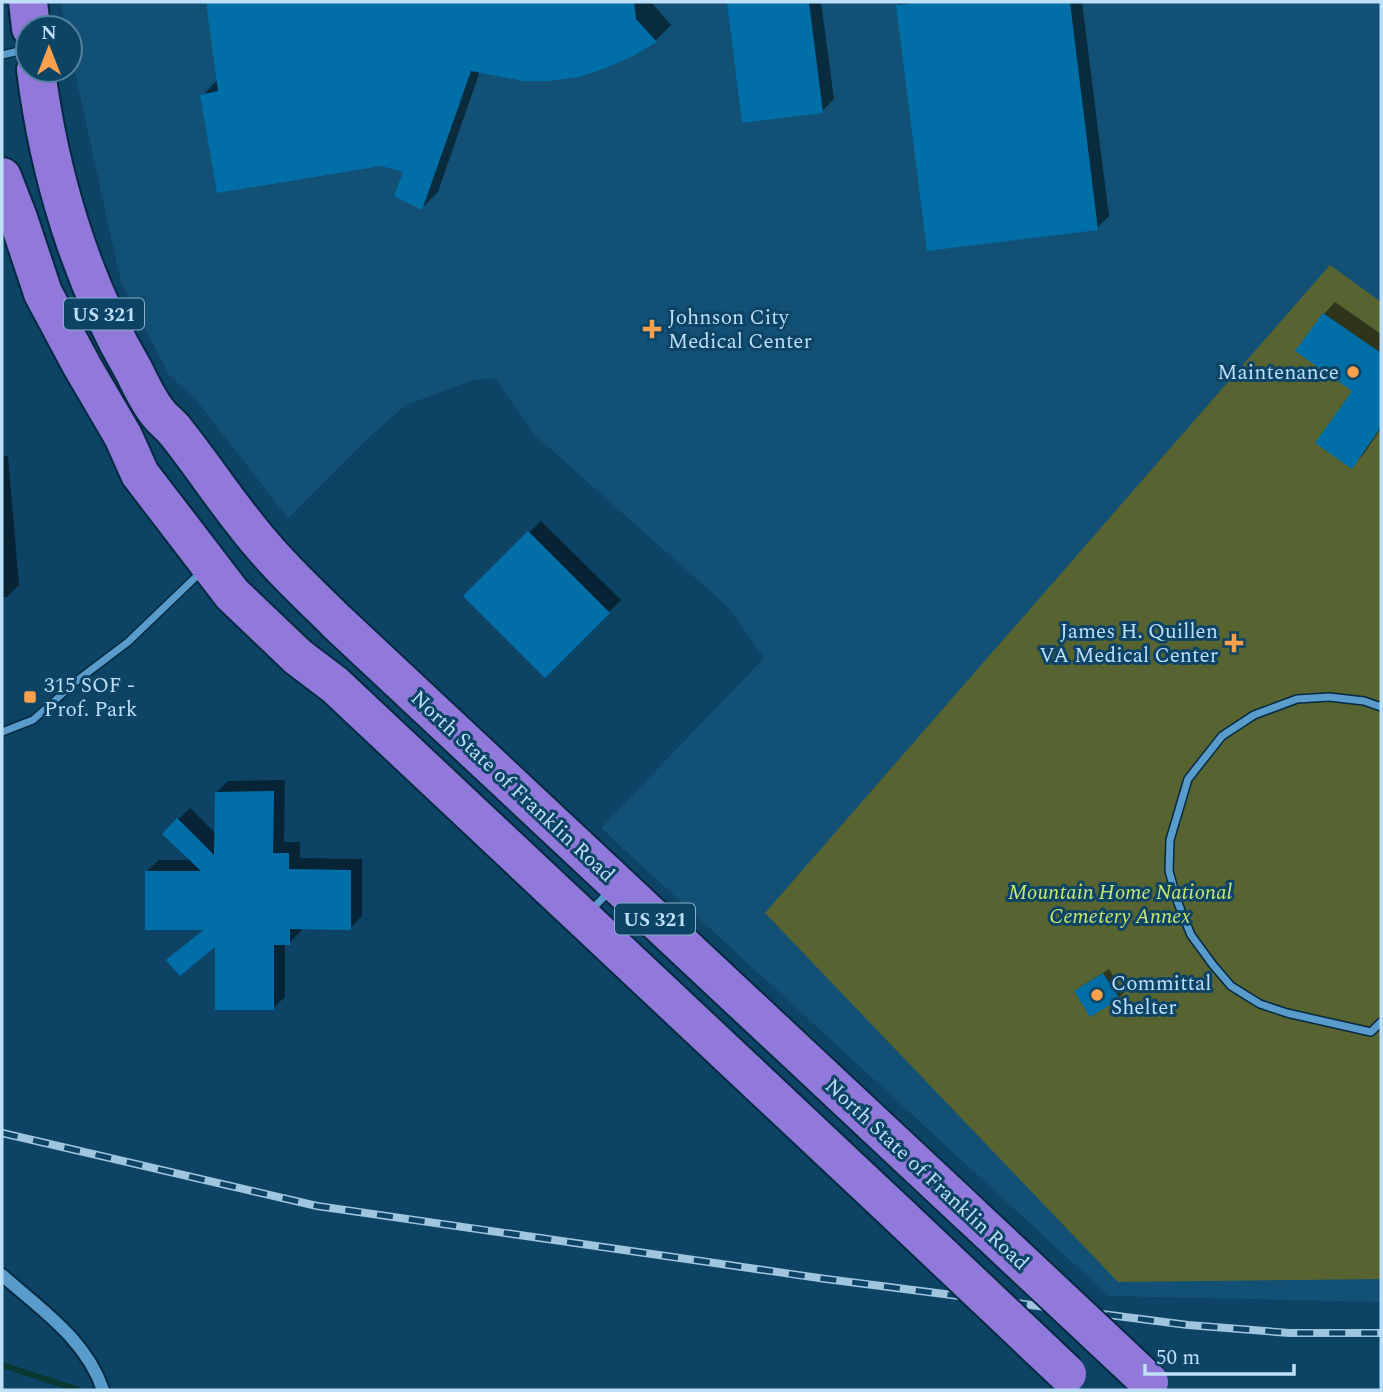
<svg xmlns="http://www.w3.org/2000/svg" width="1383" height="1392" font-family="Spectral,serif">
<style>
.built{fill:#125175}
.green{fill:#576431}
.shadow{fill:#0007}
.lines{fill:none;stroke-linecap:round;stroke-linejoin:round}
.stream{stroke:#0b3731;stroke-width:6}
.building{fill:#016fa7}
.minor-casing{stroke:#042941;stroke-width:10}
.tertiary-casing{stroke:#042941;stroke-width:16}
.trunk-casing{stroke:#042941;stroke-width:42}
.minor{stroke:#599ccb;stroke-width:7}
.tertiary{stroke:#599ccb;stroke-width:12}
.trunk{stroke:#9079da;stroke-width:38}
.rail-casing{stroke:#a0c5df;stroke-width:8}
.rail{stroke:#0d4465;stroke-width:5;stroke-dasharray:16;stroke-linecap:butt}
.trunk-bridge-casing{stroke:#042941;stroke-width:42;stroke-linecap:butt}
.trunk-bridge{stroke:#9079da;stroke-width:38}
.poi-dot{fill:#f9a04c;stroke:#0d4465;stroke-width:2.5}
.labels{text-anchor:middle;stroke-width:6;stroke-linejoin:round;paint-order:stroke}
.shield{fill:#0d4465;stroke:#89b0cc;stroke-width:2}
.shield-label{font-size:19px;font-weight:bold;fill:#bedff8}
.poi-label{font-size:21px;fill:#bedff8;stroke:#0d4465;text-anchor:start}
.street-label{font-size:21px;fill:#bedff8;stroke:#0d4465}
.park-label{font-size:21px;font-style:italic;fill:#cae870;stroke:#0d4465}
</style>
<rect width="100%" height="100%" fill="#0d4465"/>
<path class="built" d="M 61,2 L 1381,2 L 1381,1302 L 1109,1296 L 601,828 L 764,658 L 729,608 L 535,435 L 495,378 L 473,380 L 406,405 L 369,437 L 288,518 L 197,401 L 169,375 L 121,282 L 70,50 L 70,28 L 65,28 Z"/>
<path class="green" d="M 1330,265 L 1381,302 L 1381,1279 L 1118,1282 L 765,913 Z"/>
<path class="shadow" d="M 207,2 L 651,2 L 671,25 L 656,40 L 632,55 L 480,71 L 438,192 L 422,208 L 406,171 L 202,96 L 218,79 Z
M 729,2 L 821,2 L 834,99 L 822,111 L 743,121 Z
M 901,2 L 1082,2 L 1109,216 L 1097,228 L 898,5 Z
M 1335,302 L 1381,334 L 1381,429 L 1363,455 L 1352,466 L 1354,390 L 1324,314 Z
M 2,456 L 8,456 L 19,585 L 7,597 L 2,597 Z
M 541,521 L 621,600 L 545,676 L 465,596 Z
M 285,780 L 284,842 L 300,842 L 300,858 L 362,859 L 362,916 L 350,928 L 301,928 L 301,931 L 289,943 L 285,943 L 285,997 L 273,1008 L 217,943 L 180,949 L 205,928 L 147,871 L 159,860 L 191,860 L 164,834 L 190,808 L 216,834 L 217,792 L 228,781 Z
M 1109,969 L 1124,993 L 1118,998 L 1076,991 L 1082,986 Z"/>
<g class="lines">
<path class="stream" d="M 2,1365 L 79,1390"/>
</g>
<path class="building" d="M 206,2 L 634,2 L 636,19 L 657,42 L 633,56 L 606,68 L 579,77 L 550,81 L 523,81 L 471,71 L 422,210 L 394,196 L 403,172 L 381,166 L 217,193 L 200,95 L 218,91 Z
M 727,2 L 809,2 L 823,113 L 742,123 Z
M 920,2 L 1070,2 L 1098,230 L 927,251 L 896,5 Z
M 1323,313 L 1381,353 L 1381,427 L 1352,469 L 1315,443 L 1352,391 L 1295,351 Z
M 528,531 L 610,613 L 545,678 L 463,596 Z
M 274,791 L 273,853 L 289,853 L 289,869 L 351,870 L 351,930 L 290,929 L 290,945 L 274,945 L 274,1010 L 215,1010 L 215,947 L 180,976 L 166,960 L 203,930 L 145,930 L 145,871 L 201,871 L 162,834 L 177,818 L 214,855 L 215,792 Z
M 1103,973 L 1120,999 L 1090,1017 L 1074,991 Z"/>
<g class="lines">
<defs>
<path id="minor" d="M 2,55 L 28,49
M 1381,707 L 1364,701 L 1329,697 L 1297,699 L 1254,715 L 1222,736 L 1188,779 L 1170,840 L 1169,871 L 1178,903 L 1191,935 L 1213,965 L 1231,986 L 1260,1004 L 1287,1013 L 1371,1032 L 1381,1022
M 2,732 L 33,720 L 79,679 L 128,642 L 201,572
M 590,911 L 609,892"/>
<path id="tertiary" d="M 2,1275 C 40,1309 86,1339 103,1390"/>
<path id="trunk" d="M 28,2 L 31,28
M 36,70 C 49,174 81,281 134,371 C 141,385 148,401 158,413 C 163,420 171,425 176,432 C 208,472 235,516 270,554 C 291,578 315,600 337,622 L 972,1216
M 2,177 L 18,218 L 43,293 L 82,366 L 123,436 L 140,474 L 232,594 L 298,657 L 335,685 L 369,717 L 899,1215"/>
</defs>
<use href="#minor" class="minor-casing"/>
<use href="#tertiary" class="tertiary-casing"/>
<use href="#trunk" class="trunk-casing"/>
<use href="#minor" class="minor"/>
<use href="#tertiary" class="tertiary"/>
<use href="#trunk" class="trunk"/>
<defs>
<path id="rail" d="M 2,1133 L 317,1206 L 826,1279 L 1188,1325 L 1290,1333 L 1381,1333"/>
</defs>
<use href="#rail" class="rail-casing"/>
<use href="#rail" class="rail"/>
<defs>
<path id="trunk-bridge" d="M 899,1215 L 1067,1374
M 972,1216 L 1149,1382"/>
</defs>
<use href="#trunk-bridge" class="trunk-bridge-casing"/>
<use href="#trunk-bridge" class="trunk-bridge"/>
</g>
<g class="poi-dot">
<path d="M648.5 318.5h7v7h7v7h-7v7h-7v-7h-7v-7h7z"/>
<circle cx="1353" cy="372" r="7"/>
<path d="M1230.5 632.5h7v7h7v7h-7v7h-7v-7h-7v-7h7z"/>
<rect x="23" y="690" width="14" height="14" rx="3.5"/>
<circle cx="1097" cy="995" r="7"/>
</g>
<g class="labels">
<g class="shield">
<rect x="64" y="298.5" width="80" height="31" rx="5"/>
<rect x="615" y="903.5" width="80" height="31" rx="5"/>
</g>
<g class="shield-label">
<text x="104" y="321">US 321</text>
<text x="655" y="926">US 321</text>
</g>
<g class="poi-label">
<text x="668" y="324">Johnson City<tspan x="668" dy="24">Medical Center</tspan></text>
<text x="1339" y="379" text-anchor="end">Maintenance</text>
<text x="1218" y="638" text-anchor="end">James H. Quillen<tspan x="1218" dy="24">VA Medical Center</tspan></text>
<text x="44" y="692">315 SOF -<tspan x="44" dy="24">Prof. Park</tspan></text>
<text x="1111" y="990">Committal<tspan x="1111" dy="24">Shelter</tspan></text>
</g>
<g class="street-label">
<text transform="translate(513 786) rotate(43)" y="7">North State of Franklin Road</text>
<text transform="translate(927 1174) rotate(43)" y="7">North State of Franklin Road</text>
</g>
<g class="park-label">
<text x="1120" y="899">Mountain Home National<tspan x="1120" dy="24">Cemetery Annex</tspan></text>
</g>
</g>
<rect width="1383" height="1392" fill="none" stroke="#bedff8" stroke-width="7"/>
<g transform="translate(49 49)"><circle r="33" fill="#0d4465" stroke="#5482a0" stroke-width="2"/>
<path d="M0-5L12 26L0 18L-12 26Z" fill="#f9a04c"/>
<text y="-10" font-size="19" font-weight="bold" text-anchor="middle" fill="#bedff8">N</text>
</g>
<path d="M1145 1364v10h149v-10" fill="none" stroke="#bedff8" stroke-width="3.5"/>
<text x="1156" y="1364" font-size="21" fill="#bedff8" stroke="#0d4465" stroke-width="5" paint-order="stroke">50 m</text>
</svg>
